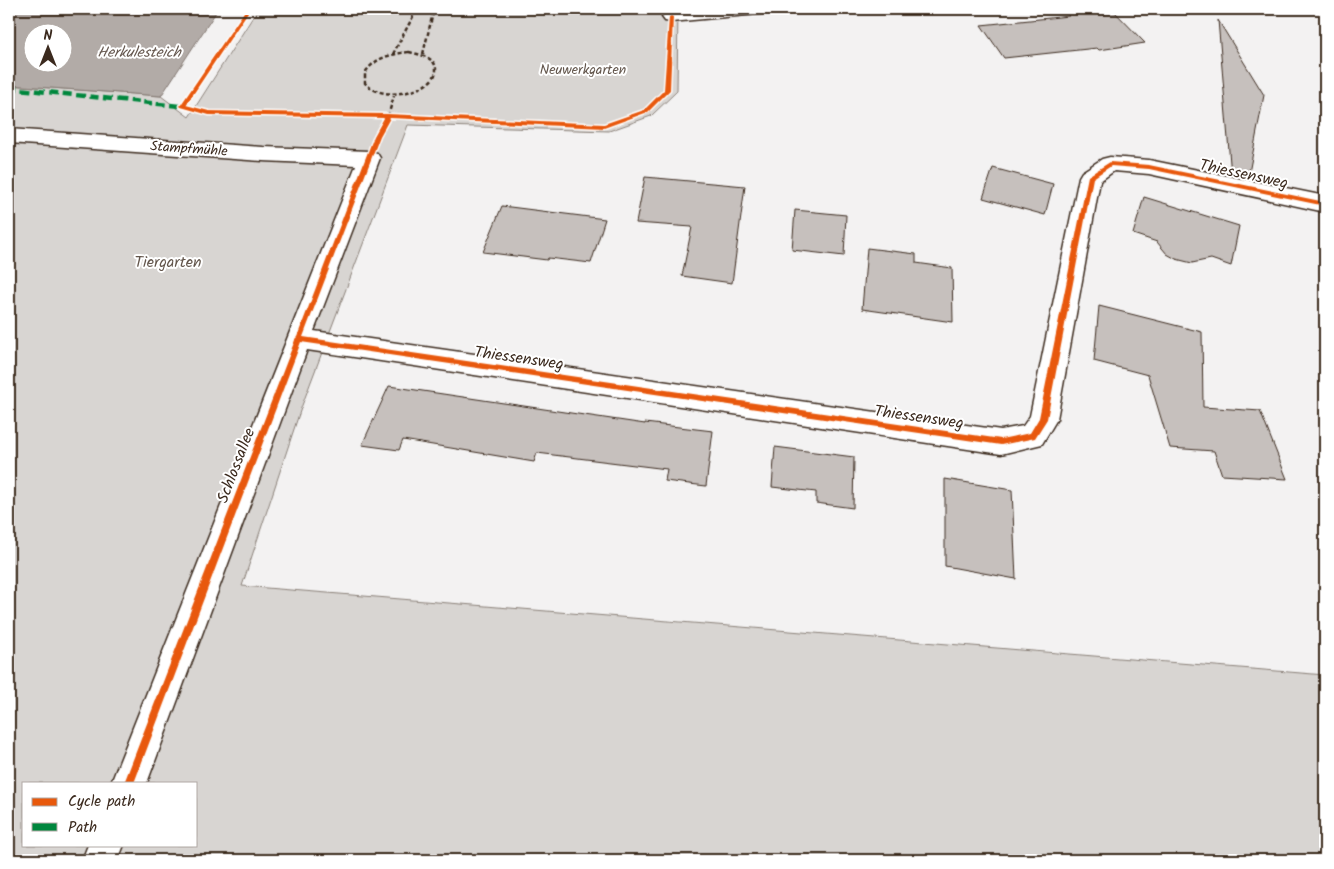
<svg xmlns="http://www.w3.org/2000/svg" width="1334" height="869" font-family="Kalam,sans-serif">
<style>
.green{fill:#d8d5d2;stroke:#8a8078;fill-rule:evenodd}
.water{fill:#b2aba7;stroke:#827770;fill-rule:evenodd}
.building{fill:#c6c0bd;stroke:#3b2a1e}
.lines{fill:none;stroke-linecap:round;stroke-linejoin:round}
.minor-casing{stroke:#3b2a1e;stroke-width:3}
.path{stroke:#3b2a1e;stroke-width:2.5;stroke-dasharray:4 2.5;stroke-linecap:butt}
.minor{fill:#fff;fill-rule:evenodd}
.quiet{stroke:#00873e;stroke-width:4.5;stroke-dasharray:9 4.5;stroke-linecap:butt}
.cycleway-casing{stroke:#fff;stroke-width:3}
.cycleway{fill:#e8590c;fill-rule:evenodd}
.labels{text-anchor:middle;stroke-width:4;stroke-linejoin:round;paint-order:stroke}
.far-park-label{font-size:14px;fill:#62554b;stroke:#fff}
.far-street-label{font-size:14px;fill:#3b2a1e;stroke:#fff}
.far-water-label{font-size:15px;font-style:italic;fill:#65574e;stroke:#fff}
.street-label{font-size:16px;fill:#3b2a1e;stroke:#fff}
.park-label{font-size:16px;fill:#62554b;stroke:#fff}
</style>
<rect width="100%" height="100%" fill="#f3f2f2"/>
<filter id="ink" filterUnits="userSpaceOnUse"><feTurbulence type="fractalNoise" baseFrequency=".02" numOctaves="2"/><feDisplacementMap in="SourceGraphic" scale="10" xChannelSelector="R" yChannelSelector="G"/><feConvolveMatrix kernelMatrix="1 2 1 2 8 2 1 2 1" color-interpolation-filters="sRGB"/></filter>
<g filter="url(#ink)">
<path class="green" d="M 258,9 L 678,9 L 677,91 L 651,116 L 609,131 L 408,125 L 301,408 L 242,586 L 1325,675 L 1325,860 L 9,860 L 9,85 L 161,96 L 189,117 ZM 24,783 L 196,783 L 196,845 L 24,845 Z"/>
<path class="water" d="M 9,9 L 218,9 L 161,96 L 9,85 ZM 32,32 L 62,32 L 62,62 L 32,62 Z"/>
<path class="building" d="M 1062,9 L 1112,9 L 1145,43 L 1099,50 L 1097,48 L 1004,58 L 981,25 L 1069,16 Z
M 1218,20 L 1264,95 L 1248,178 L 1231,175 Z
M 993,168 L 1053,184 L 1045,215 L 983,198 Z
M 645,177 L 745,186 L 732,283 L 682,276 L 692,227 L 636,223 Z
M 1144,197 L 1239,226 L 1231,266 L 1211,259 L 1192,263 L 1176,259 L 1167,254 L 1157,242 L 1133,234 Z
M 502,206 L 605,219 L 591,263 L 548,258 L 547,260 L 483,252 Z
M 795,210 L 846,215 L 844,256 L 792,250 Z
M 867,248 L 916,254 L 916,263 L 952,268 L 953,322 L 862,309 Z
M 1099,306 L 1202,332 L 1203,407 L 1260,411 L 1287,479 L 1222,475 L 1214,451 L 1170,448 L 1148,375 L 1094,361 Z
M 389,386 L 645,424 L 645,423 L 713,431 L 706,486 L 665,481 L 667,469 L 537,453 L 534,462 L 403,440 L 399,450 L 362,445 Z
M 775,447 L 854,457 L 853,508 L 816,503 L 816,492 L 772,487 Z
M 945,479 L 1012,490 L 1016,579 L 945,566 Z"/>
<g class="lines">
<defs>
<path id="minor" d="M 702,9 L 768,9 L 765,13 L 759,14 L 671,22 L 665,21 L 662,17 L 665,13 Z
M 9,129 L 263,147 L 369,151 L 377,153 L 380,158 L 314,331 L 1001,430 L 1023,426 L 1030,416 L 1079,177 L 1082,172 L 1102,159 L 1110,157 L 1149,160 L 1325,196 L 1325,212 L 1149,174 L 1114,171 L 1100,181 L 1057,419 L 1042,444 L 1001,454 L 307,350 L 147,783 L 111,783 L 356,165 L 263,161 L 9,143 Z
M 88,845 L 124,845 L 118,860 L 82,860 Z"/>
</defs>
<use href="#minor" class="minor-casing"/>
<path class="path" d="M 409,52 C 417,54 429,56 434,63 C 448,86 386,107 365,83 L 365,73 C 375,57 392,54 409,52 Z
M 393,54 L 417,9
M 423,54 L 434,9
M 388,116 L 394,96"/>
<use href="#minor" class="minor"/>
<path class="quiet" d="M 9,88 L 188,107"/>
<defs>
<path id="cycleway" d="M 246,9 L 250,9 L 186,105 L 209,111 L 388,114 L 604,124 L 644,110 L 664,90 L 669,17 L 671,16 L 673,17 L 670,90 L 648,112 L 604,128 L 390,118 L 380,136 L 303,337 L 1001,439 L 1030,433 L 1039,418 L 1088,176 L 1110,162 L 1149,165 L 1325,202 L 1325,206 L 1149,169 L 1111,166 L 1093,178 L 1047,419 L 1035,438 L 1001,445 L 301,342 L 134,783 L 124,783 L 295,340 L 295,339 L 297,337 L 374,136 L 384,118 L 209,115 L 181,107 L 180,106 Z"/>
</defs>
<use href="#cycleway" class="cycleway-casing"/>
<use href="#cycleway" class="cycleway"/>
</g>
</g>
<g class="labels">
<g class="far-park-label">
<text x="583" y="74">Neuwerkgarten</text>
</g>
<g class="far-street-label">
<text transform="translate(189 148) rotate(4)" y="5">Stampfmühle</text>
</g>
<g class="far-water-label">
<text x="139" y="57">Herkulesteich</text>
</g>
<g class="street-label">
<text transform="translate(1244 173) rotate(12)" y="6">Thiessensweg</text>
<text transform="translate(519 357) rotate(8)" y="6">Thiessensweg</text>
<text transform="translate(919 416) rotate(8)" y="6">Thiessensweg</text>
<text transform="translate(235 465) rotate(-69)" y="6">Schlossallee</text>
</g>
<g class="park-label">
<text x="168" y="267">Tiergarten</text>
</g>
</g>
<rect width="1334" height="869" fill="none" stroke="#fff" stroke-width="30"/>
<rect x="15" y="15" width="1304" height="839" fill="none" stroke="#3b2a1e" stroke-width="2" filter="url(#ink)"/>
<rect x="22" y="782" width="175" height="65" fill="#ffffff" stroke="#b1aaa5"/>
<rect x="32" y="798" width="25" height="8" fill="#e8590c" stroke="#b1aaa5"/>
<text x="68" y="806" font-size="15" fill="#3b2a1e">Cycle path</text>
<rect x="32" y="823" width="25" height="8" fill="#00873e" stroke="#b1aaa5"/>
<text x="68" y="832" font-size="15" fill="#3b2a1e">Path</text>
<g transform="translate(48 48)"><circle r="24" fill="#ffffff" stroke="#b1aaa5"/>
<path d="M0-4L9 19L0 12L-9 19Z" fill="#3b2a1e"/>
<text y="-8" font-size="14" font-weight="bold" text-anchor="middle" fill="#3b2a1e">N</text>
</g>
</svg>
